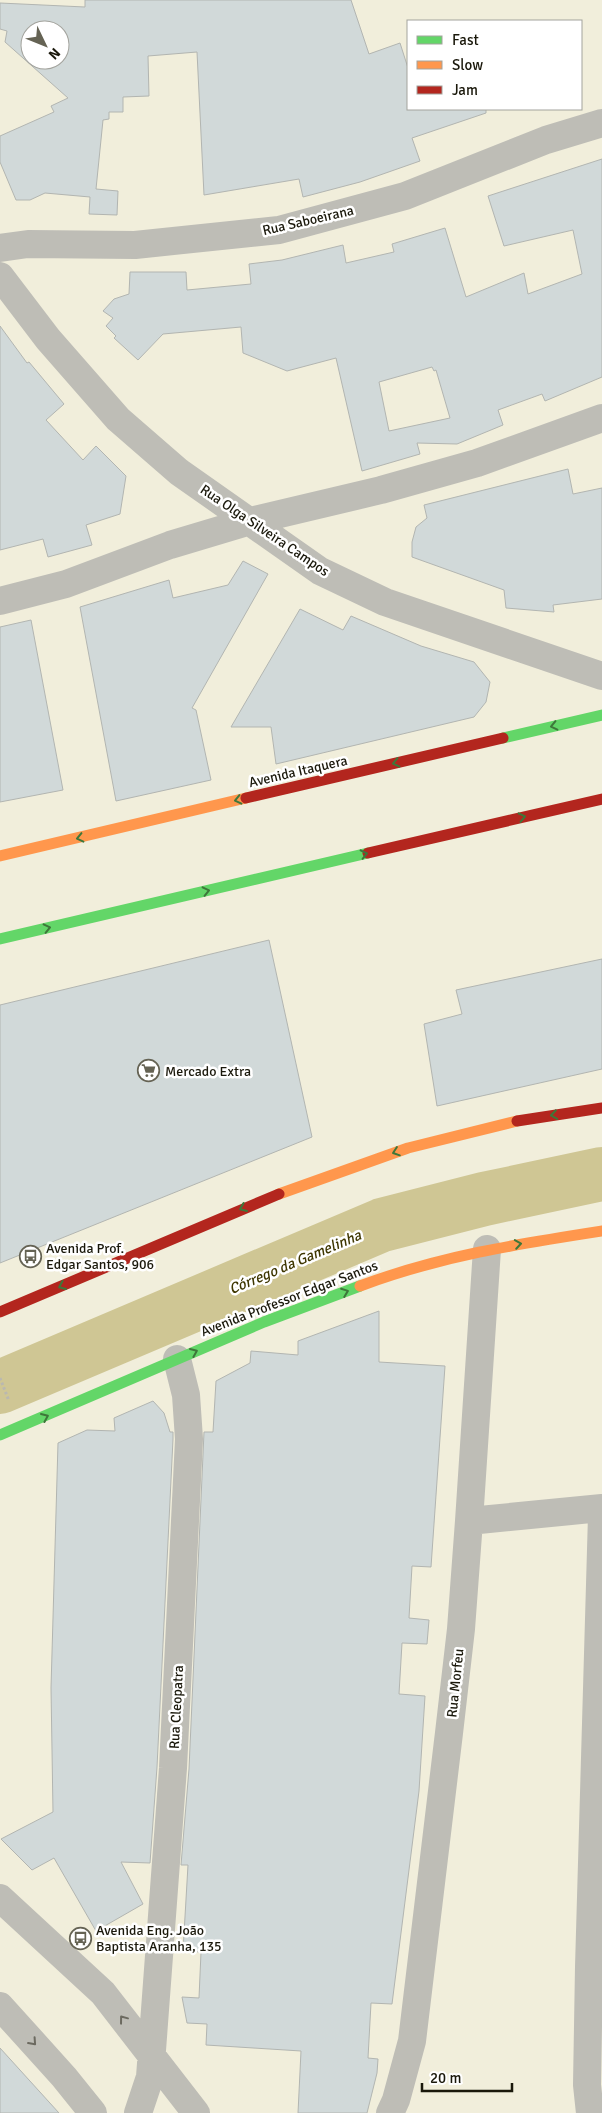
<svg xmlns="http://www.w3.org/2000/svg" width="602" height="2113" font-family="Signika,sans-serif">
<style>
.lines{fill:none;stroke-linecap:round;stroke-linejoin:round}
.river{stroke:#cfc694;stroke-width:54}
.building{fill:#d1d9d9;stroke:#b2b5b1;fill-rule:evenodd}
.path{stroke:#bab8b0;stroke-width:3;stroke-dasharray:2.5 2.5;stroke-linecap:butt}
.street{stroke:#bebdb6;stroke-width:28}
.fast{stroke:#63d668;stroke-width:11}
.slow{stroke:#ff974d;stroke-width:11}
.jam{stroke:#b3261e;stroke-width:11}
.oneway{stroke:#3e773a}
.oneway2{stroke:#6c6a60}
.labels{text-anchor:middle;stroke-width:5;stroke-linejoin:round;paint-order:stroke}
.street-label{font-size:14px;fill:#1a180b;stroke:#fff}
.poi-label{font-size:14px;fill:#1a180b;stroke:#fff;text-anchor:start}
.water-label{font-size:15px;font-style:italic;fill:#3e3600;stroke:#fff}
</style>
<rect width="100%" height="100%" fill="#f1eedb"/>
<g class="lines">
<path class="river" d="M 0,1387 L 382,1225 L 484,1199 L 602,1174"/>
</g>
<path class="building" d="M 85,0 L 351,0 L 369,54 L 400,43 L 408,68 L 408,109 L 486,109 L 486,113 L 412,138 L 420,161 L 360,182 L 303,197 L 299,179 L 204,195 L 197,52 L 148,56 L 149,96 L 123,97 L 123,112 L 109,112 L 109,119 L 103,120 L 96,189 L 118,191 L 117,215 L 89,214 L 90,197 L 45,193 L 30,200 L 16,200 L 0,162 L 0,136 L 54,112 L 51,106 L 68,98 L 5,42 L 7,31 L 0,29 L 0,3 L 85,7 ZM 30,30 L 60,30 L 60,60 L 30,60 Z
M 602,159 L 602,377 L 545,401 L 542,394 L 498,410 L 503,425 L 457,444 L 417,443 L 420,454 L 362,471 L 336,358 L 287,371 L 243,353 L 241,327 L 163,334 L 138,360 L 114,338 L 116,336 L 106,326 L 113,318 L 103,311 L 114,299 L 129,294 L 130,272 L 186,272 L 187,290 L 251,284 L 249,264 L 282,260 L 343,245 L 346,263 L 394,252 L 392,244 L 445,228 L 466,297 L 524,273 L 528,294 L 582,274 L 573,230 L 504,246 L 488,196 ZM 432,367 L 434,371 L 436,370 L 450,418 L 389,431 L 379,382 Z
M 0,326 L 27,363 L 29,362 L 64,404 L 46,420 L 83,460 L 96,446 L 126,476 L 120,514 L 86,525 L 92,545 L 48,557 L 43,539 L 0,550 Z
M 568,469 L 573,494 L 602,488 L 602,599 L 553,605 L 554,612 L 506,608 L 504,590 L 412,557 L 412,542 L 416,527 L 427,518 L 424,505 Z
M 243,561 L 268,574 L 192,708 L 196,710 L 211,780 L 116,801 L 80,607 L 169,580 L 173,598 L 228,585 Z
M 300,609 L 343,630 L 351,616 L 421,646 L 474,662 L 490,682 L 486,702 L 474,717 L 276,764 L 271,727 L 231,727 Z
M 31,620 L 63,790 L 0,802 L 0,627 Z
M 269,940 L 312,1137 L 0,1263 L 0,1005 Z
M 602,959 L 602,1069 L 437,1106 L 424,1024 L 462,1014 L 456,990 Z
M 379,1311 L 379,1362 L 445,1366 L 431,1567 L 412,1566 L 409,1618 L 429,1620 L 427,1644 L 402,1643 L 399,1694 L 425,1696 L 419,1791 L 392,2004 L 371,2003 L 368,2058 L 378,2059 L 377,2073 L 367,2113 L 298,2113 L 301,2051 L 206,2045 L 207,2024 L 187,2023 L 182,1997 L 199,1998 L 201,1952 L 183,1951 L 188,1865 L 181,1865 L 189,1769 L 204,1432 L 213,1432 L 216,1381 L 250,1363 L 251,1351 L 298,1355 L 298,1341 Z
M 153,1401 L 164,1413 L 170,1432 L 173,1432 L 173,1439 L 157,1767 L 150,1863 L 121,1862 L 143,1904 L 96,1931 L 54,1858 L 32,1870 L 1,1839 L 53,1812 L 51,1688 L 58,1443 L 87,1430 L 115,1431 L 114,1418 Z
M 0,2048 L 59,2113 L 0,2113 Z"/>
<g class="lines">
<path class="path" d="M 0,1378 L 9,1401"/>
<path class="street" d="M 0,248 L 28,244 L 135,245 L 279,230 L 405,196 L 546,140 L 602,123
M 0,276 L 48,339 L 118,419 L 179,472 L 320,571 L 385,602 L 602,676
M 0,601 L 66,584 L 170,545 L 250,521 L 381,490 L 477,463 L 602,418
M 469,1521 L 602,1508
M 0,1898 L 103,1993 L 196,2113
M 0,2006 L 64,2077 L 93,2113
M 138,2113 L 150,2077 L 173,1768 L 189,1439 L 186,1395 L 177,1359
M 390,2113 L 396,2100 L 412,2041 L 449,1733 L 461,1629 L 469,1521 L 487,1249
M 590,2113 L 587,2085 L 589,1967 L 602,1515"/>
<path class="fast" d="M 503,738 L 602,715
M 0,939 L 368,853
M 0,1435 L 264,1322 L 360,1286"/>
<path class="slow" d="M 0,856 L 246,798
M 279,1194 L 408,1148 L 517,1121
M 360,1286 C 440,1256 518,1244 602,1231"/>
<path class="jam" d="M 246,798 L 503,738
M 368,853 L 602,799
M 517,1121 L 602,1108
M 0,1312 L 279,1194"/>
</g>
<defs><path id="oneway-chevron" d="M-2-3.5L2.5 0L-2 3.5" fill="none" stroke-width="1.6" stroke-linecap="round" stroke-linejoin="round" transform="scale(1.25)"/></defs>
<g class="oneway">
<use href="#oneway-chevron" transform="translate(554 726) rotate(167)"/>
<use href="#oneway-chevron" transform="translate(396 763) rotate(167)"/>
<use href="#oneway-chevron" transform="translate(238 800) rotate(167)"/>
<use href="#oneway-chevron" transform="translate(522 817) rotate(-13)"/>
<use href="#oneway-chevron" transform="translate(80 838) rotate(167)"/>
<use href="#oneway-chevron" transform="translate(364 854) rotate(-13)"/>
<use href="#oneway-chevron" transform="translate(206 891) rotate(-13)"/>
<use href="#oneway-chevron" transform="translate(47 928) rotate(-13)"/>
<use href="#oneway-chevron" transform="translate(554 1115) rotate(171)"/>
<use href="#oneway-chevron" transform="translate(396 1152) rotate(161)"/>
<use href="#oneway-chevron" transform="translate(243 1208) rotate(157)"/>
<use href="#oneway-chevron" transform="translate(518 1244) rotate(-9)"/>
<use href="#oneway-chevron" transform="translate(62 1286) rotate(157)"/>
<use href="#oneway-chevron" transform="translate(345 1292) rotate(-21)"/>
<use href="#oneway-chevron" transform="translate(194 1352) rotate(-23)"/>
<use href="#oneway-chevron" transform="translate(45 1417) rotate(-23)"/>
</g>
<g class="oneway2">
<use href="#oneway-chevron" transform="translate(123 2019) rotate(-127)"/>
<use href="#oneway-chevron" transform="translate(33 2042) rotate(48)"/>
</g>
<defs>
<symbol id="supermarket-ring" viewBox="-11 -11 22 22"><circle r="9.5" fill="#fff" stroke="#656354" stroke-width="1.5"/><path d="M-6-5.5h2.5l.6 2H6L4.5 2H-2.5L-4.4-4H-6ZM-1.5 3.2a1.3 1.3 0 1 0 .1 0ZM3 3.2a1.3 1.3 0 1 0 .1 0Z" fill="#656354"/></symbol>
<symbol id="bus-ring" viewBox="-11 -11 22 22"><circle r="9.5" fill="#fff" stroke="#656354" stroke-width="1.5"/><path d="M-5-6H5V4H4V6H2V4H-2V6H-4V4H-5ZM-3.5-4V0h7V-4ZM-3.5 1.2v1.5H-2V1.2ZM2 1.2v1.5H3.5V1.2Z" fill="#656354"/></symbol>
</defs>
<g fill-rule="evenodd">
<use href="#supermarket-ring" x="136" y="1058" width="25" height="25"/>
<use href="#bus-ring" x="18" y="1244" width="25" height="25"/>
<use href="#bus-ring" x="68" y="1926" width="25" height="25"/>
</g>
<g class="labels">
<g class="street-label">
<text transform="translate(308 220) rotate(-13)" y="5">Rua Saboeirana</text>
<text transform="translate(265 530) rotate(34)" y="5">Rua Olga Silveira Campos</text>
<text transform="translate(298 771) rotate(-13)" y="5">Avenida Itaquera</text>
<text transform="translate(289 1298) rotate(-21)" y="5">Avenida Professor Edgar Santos</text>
<text transform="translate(455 1683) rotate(-84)" y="5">Rua Morfeu</text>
<text transform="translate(176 1707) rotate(-87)" y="5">Rua Cleopatra</text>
</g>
<g class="poi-label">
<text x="165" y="1076">Mercado Extra</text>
<text x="46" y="1253">Avenida Prof.<tspan x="46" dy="16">Edgar Santos, 906</tspan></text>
<text x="96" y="1935">Avenida Eng. João<tspan x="96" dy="16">Baptista Aranha, 135</tspan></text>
</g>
<g class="water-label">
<text transform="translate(295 1262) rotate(-23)" y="5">Córrego da Gamelinha</text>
</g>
</g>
<rect x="407" y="20" width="175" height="90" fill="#ffffff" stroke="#a3a39d"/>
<rect x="417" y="36" width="25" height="8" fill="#63d668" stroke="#a3a39d"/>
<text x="452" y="45" font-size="15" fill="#1a180b">Fast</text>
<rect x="417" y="61" width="25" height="8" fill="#ff974d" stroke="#a3a39d"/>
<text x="452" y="70" font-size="15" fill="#1a180b">Slow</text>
<rect x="417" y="86" width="25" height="8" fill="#b3261e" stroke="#a3a39d"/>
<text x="452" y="95" font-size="15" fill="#1a180b">Jam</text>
<g transform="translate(45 45) rotate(133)"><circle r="24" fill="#ffffff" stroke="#a3a39d"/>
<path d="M0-4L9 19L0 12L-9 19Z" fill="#656354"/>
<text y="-8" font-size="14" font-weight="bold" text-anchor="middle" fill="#1a180b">N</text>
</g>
<path d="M422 2083v8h90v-8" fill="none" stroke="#1a180b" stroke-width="2.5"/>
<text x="430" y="2083" font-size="15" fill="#1a180b" stroke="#ffffff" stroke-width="4" paint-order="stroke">20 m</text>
</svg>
